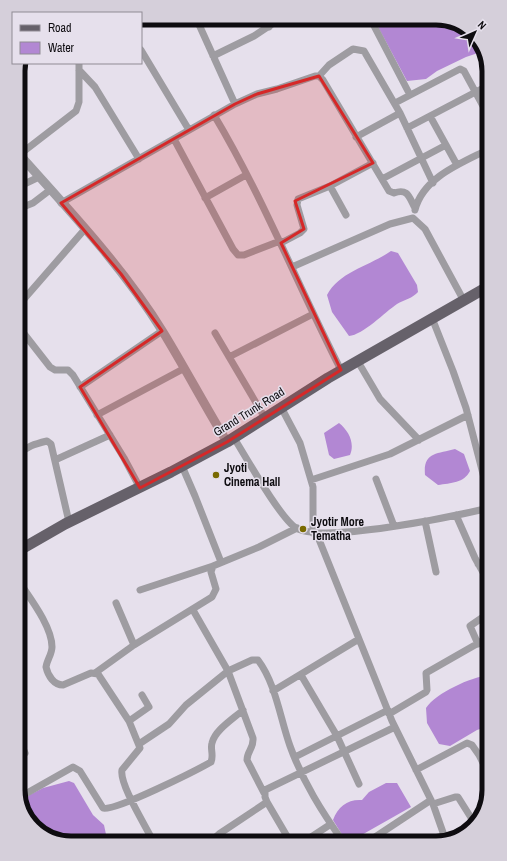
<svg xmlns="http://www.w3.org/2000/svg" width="507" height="861" font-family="'Archivo Narrow',sans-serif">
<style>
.water{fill:#b287d3}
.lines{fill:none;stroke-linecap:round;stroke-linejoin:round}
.minor{stroke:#9e9ca1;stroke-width:7}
.tertiary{stroke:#9e9ca1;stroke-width:9}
.primary{stroke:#66616a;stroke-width:11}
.marked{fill:#d62828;fill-opacity:0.2;stroke:#d62828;stroke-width:3;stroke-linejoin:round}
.poi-dot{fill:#796a01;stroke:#e6e0ec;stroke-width:1.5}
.labels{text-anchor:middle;stroke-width:3;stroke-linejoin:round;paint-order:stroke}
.street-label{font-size:12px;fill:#0e0c10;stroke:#e6e0ec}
.poi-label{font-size:12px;font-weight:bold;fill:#0e0c10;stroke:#e6e0ec;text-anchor:start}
.rim{fill:none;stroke:#0e0c10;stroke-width:5}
</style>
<rect width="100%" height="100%" fill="#e6e0ec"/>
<path class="water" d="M 377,18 L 440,18 L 466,27 L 484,48 L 484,51 L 466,57 L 437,71 L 426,79 L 407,81 L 376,23 Z
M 391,251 L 398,253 L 417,285 L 418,292 C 413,298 404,300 397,304 C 385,312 363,335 349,336 L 332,312 L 327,295 C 340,271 370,266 391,251 Z
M 339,423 C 349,431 355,443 350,455 L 334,459 L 329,455 L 324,433 Z
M 455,449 L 464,454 L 470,471 C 464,483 451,483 438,485 L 425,475 C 423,452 437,454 455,449 Z
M 489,675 L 489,726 L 477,730 L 450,746 L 439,744 L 427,723 L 426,708 C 436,693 471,677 489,675 Z
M 69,781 L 74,783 L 93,815 L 104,825 L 107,839 L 106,843 C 68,843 31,845 20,800 L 43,788 Z
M 386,783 L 397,783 L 411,807 L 358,837 L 346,841 L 333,820 C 338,806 348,799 362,800 L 369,792 Z"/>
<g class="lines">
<path class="minor" d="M 196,18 L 235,104
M 265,18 L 269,27
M 373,24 L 410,95
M 141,50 L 189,130
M 213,56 L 254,36 L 281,18
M 79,70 L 95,87 L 139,159
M 319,76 L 329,65 L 353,49 L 364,51 L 400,113 L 433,183
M 395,103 L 460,69 L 464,71 L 489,117
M 214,115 C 263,197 298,286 341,370
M 430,116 L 457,165
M 407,128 L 489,85
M 356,137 L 400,113
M 174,139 L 233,249 L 238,255 L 244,255 L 280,241
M 19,155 L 76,111 L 79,102 L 79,63
M 382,179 L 446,145
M 330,186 L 346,215
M 18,187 L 39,177
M 205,198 L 246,175
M 61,203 L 235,104 L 257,94 L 277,89 L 315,76 L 319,76 L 323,80 L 389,191 L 394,193 C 408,188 409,197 415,208
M 18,209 L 33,203 L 50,190
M 415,210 C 423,177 462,163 489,149
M 281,243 L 300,233 L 304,229 L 297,205 L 298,199 L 330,186 L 373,163
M 292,267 L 390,224 L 413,218 L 425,229 L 464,301
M 18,306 L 85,229
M 432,318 L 453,371 L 466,408 L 489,497
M 18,326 L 50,367 L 55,370 L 68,370 L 73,375 L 124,458 L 140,488
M 215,333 L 265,418
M 229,357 L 313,314
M 357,360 L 380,399 L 419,440
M 80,387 L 162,331
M 281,407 L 300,443 L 313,487 L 313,533
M 97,415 L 183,369
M 234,438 C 246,457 280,518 296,528 C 323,544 455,516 489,508
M 18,455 C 27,446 35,444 47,441 L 51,444 L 69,522
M 55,460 L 110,435
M 182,466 L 195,496 L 221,562
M 376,479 L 394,526
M 311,480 L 390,454 L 468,415
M 456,515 L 475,558 L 489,583
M 425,521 L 436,572
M 316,532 L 392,721 L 433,804 L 446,841
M 478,564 L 489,560
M 18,580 C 29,597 52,626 52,647 C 52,654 47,660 46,667 C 48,676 54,685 63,685 L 91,673 L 98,674 L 129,721 L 140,748 L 122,770 C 119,784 147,828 154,843
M 140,590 L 213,566
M 116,603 L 134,645
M 193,610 L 228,671 L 253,738 C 254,748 247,751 247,760 L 264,793
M 478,644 L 470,626 L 489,613
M 95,673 L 134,645 L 212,597 L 216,589 L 211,572 L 213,566 L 259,547 L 297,528
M 301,675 L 337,736 L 359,784
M 273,691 L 359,639
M 389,714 L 426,692 L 427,690 L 426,673 L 489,637
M 129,721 L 149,707 L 142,695
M 18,737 L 25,753
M 139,744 L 169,724 L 186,705 L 228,671 L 252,660 L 258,660 C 276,684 280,718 290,746 C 303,782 322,812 344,843
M 479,755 L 485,767 L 489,770
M 295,757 L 388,710
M 416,770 L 467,743 L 472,745 L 479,755 L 489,752
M 20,797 L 73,767 L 80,771 L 103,808 C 114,812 197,770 211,762 C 214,755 210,749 212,743 C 215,730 233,719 243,710
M 433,804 L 455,797 L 458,797 L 475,824
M 209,843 L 219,834 L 267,802
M 291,843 L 267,802 L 265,797 L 265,790 L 395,727
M 302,843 L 331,824
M 366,843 L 431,800"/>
<path class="tertiary" d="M 18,153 C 69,210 123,267 163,332 C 185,368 205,406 227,442"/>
<path class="primary" d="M 18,551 L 65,524 L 171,472 L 227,442 L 328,378 L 489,286"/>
</g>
<path class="marked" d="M 319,76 L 373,163 L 295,201 L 304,229 L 281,243 L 341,370 L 227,442 L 140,488 L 80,387 L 162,331 L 121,274 L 61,203 L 235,104 L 257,94 Z"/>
<g class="poi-dot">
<circle cx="216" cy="475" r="4"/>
<circle cx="303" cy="529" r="4"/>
</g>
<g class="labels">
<g class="street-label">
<text transform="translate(249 412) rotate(-32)" y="4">Grand Trunk Road</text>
</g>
<g class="poi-label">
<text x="224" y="472">Jyoti<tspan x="224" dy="14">Cinema Hall</tspan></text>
<text x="311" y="526">Jyotir More<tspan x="311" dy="14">Tematha</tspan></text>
</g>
</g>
<path d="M0 0H507V861H0ZM71 25H436A46 46 0 0 1 482 71V790A46 46 0 0 1 436 836H71A46 46 0 0 1 25 790V71A46 46 0 0 1 71 25Z" fill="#d5cfda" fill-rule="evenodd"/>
<path class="rim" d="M71 25H436A46 46 0 0 1 482 71V790A46 46 0 0 1 436 836H71A46 46 0 0 1 25 790V71A46 46 0 0 1 71 25Z"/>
<rect x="12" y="12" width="130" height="52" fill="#e6e0ec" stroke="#908b94"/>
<rect x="20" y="25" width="20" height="6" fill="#66616a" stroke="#908b94"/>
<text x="48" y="32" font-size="12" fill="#0e0c10">Road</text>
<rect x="20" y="42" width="20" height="12" fill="#b287d3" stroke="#908b94"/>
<text x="48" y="52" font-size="12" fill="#0e0c10">Water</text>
<g transform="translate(475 32) rotate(45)" stroke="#e6e0ec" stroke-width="3" paint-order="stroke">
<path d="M0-3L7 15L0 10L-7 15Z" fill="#0e0c10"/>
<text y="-6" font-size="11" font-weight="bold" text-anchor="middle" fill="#0e0c10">N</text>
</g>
</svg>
